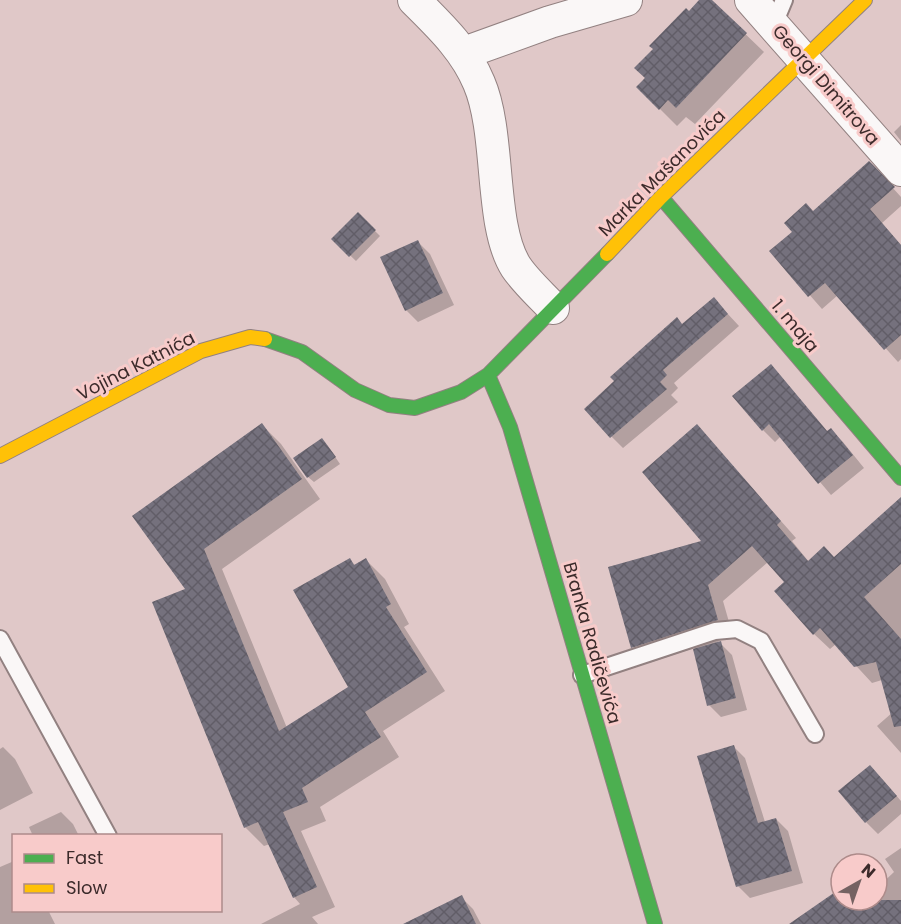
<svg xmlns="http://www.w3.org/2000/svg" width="901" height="924" font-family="Poppins,sans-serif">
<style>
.shadow{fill:#0003}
.building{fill:url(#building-cross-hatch)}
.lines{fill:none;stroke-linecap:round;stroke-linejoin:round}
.lane-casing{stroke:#928181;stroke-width:20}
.street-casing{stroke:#928181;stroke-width:34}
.fast-casing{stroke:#928181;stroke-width:16}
.slow-casing{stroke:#928181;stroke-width:16}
.lane{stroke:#faf7f7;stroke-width:16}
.street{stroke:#faf7f7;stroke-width:32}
.fast{stroke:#4caf50;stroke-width:14}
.slow{stroke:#ffc107;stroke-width:14}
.labels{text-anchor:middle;stroke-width:6;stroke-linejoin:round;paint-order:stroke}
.street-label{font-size:18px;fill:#3c2b2b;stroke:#f8cbca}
</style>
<defs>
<pattern id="building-cross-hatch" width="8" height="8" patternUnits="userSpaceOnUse" patternTransform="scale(1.5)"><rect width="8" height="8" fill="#75717d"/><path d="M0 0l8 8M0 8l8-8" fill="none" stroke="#615d67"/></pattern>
</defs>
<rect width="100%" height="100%" fill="#e0c8c8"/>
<path class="shadow" d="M 702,0 L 710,0 L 764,52 L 695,124 L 686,117 L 677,126 L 638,87 Z
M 901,125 L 901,141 L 894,132 Z
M 882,176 L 901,197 L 901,206 L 882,223 L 901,245 L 901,359 L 898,362 L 838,295 L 822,309 L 771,251 L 813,213 Z
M 358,214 L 380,236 L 356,261 L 333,239 Z
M 418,242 L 430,254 L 454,305 L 418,322 L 406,310 Z
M 714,299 L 739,326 L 674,383 L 678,388 L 671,395 L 678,402 L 623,448 L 611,436 L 683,326 Z
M 771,366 L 828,432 L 831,430 L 843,442 L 864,468 L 831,495 L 781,436 L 775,442 L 763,430 Z
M 262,425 L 281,444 L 320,499 L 222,569 L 287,728 L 350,688 L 350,560 L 356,566 L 366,560 L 385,579 L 409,624 L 404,627 L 445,691 L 383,731 L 399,757 L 320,807 L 326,821 L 301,831 L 335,907 L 312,917 L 318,924 L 261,924 L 300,904 L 294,897 L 270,844 L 264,846 L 245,827 L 187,590 L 134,516 Z
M 697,426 L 796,538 L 792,541 L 809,562 L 835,559 L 901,511 L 901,698 L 882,680 L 872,683 L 836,644 L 830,649 L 814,634 L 786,582 L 768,562 L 723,601 L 733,636 L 718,641 L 732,655 L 747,710 L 721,717 L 709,705 L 694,648 L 649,663 L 633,647 L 704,542 Z
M 327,445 L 340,464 L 314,482 L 308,477 Z
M 901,705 L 901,753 L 877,726 Z
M 733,746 L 745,758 L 765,822 L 776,819 L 788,831 L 803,883 L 750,898 L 738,886 Z
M 3,747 L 15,759 L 33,793 L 0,810 L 0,749 Z
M 882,779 L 901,801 L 901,814 L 878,834 L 866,822 Z
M 61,812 L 73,824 L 79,836 L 33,836 L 29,827 Z
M 901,848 L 901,924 L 807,924 L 838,892 L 841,900 L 877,900 L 877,888 L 894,872 L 885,859 Z
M 14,861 L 14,910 L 48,910 L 55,924 L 0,924 L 0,867 Z
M 461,897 L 473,909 L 481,924 L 409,924 Z"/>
<path class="building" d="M 699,0 L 712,0 L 747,33 L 676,108 L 668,100 L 659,110 L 636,87 L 645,78 L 634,68 L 653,49 L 649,46 L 686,8 L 689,11 Z
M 869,161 L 895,187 L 870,209 L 901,245 L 901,335 L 884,350 L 825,283 L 808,297 L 769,251 L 792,232 L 784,223 L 806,203 L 813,211 Z
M 358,212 L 376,230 L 349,257 L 331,239 Z
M 418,240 L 443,293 L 405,311 L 380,257 Z
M 714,297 L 728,314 L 663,370 L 667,375 L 660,382 L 667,389 L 610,438 L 584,409 L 614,381 L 610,377 L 677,317 L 682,324 Z
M 771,364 L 827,431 L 831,428 L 853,455 L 818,484 L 769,424 L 762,431 L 732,396 Z
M 262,423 L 302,479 L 204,549 L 279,731 L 348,687 L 293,590 L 350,558 L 354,565 L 366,558 L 391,604 L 386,607 L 427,672 L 365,712 L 381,737 L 302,788 L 308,802 L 283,812 L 317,887 L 293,898 L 258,822 L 244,828 L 152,602 L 185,589 L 132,516 Z
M 697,424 L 781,521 L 777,525 L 808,561 L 824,546 L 834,557 L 901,497 L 901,564 L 864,597 L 901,639 L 901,726 L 894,727 L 876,662 L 854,667 L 820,628 L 813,635 L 774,591 L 784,582 L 752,546 L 708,585 L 718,620 L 631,648 L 608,567 L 701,541 L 642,472 Z
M 322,438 L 336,457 L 307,478 L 293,458 Z
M 721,641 L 736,698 L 707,706 L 693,649 Z
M 734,745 L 758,823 L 776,818 L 792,871 L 736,887 L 697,756 Z
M 870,765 L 897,796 L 865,823 L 838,791 Z
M 838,890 L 841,900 L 901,900 L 901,924 L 789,924 Z
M 462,895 L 476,924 L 403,924 Z"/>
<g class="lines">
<defs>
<path id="lane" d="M 774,24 L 784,0
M 0,639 L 108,836
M 582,675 L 715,631 L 737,629 L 761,641 L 815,734"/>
<path id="street" d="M 414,0 C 439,25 465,49 479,83 C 501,134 489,225 516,267 C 526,282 541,295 553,308
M 751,0 L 901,170
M 464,53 L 550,22 L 626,0"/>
<path id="fast" d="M 661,197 L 901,478
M 265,339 L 302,352 L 355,390 L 389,405 L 415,408 L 461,392 L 488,375 L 607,254
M 488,375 L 510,427 L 655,924"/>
<path id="slow" d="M 607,254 L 661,197 L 865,0
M 0,456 L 201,351 L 250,337 L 265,339"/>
</defs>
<use href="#lane" class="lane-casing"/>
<use href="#street" class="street-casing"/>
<use href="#fast" class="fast-casing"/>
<use href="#slow" class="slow-casing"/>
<use href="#lane" class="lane"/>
<use href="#street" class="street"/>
<use href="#fast" class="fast"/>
<use href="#slow" class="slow"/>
</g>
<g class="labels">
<g class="street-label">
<text transform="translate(826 85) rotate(49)" y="6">Georgi Dimitrova</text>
<text transform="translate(662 173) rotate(-45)" y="6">Marka Mašanovića</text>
<text transform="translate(795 326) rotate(50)" y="6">1. maja</text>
<text transform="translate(136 366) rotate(-27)" y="6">Vojina Katnića</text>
<text transform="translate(592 643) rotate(74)" y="6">Branka Radičevića</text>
</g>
</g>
<rect x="12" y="834" width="210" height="78" fill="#f8cbca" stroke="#ad8b8a" stroke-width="1.5"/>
<rect x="24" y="854" width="30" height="9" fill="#4caf50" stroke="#ad8b8a" stroke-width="1.5"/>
<text x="66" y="864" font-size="18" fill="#3c2b2b">Fast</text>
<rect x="24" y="884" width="30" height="9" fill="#ffc107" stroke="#ad8b8a" stroke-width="1.5"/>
<text x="66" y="894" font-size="18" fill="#3c2b2b">Slow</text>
<g transform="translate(859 882) rotate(40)"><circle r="28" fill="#f8cbca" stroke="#ad8b8a" stroke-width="1.5"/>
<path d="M0-4.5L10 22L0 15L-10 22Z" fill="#756262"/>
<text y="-9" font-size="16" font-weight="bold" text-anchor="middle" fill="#3c2b2b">N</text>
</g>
</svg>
